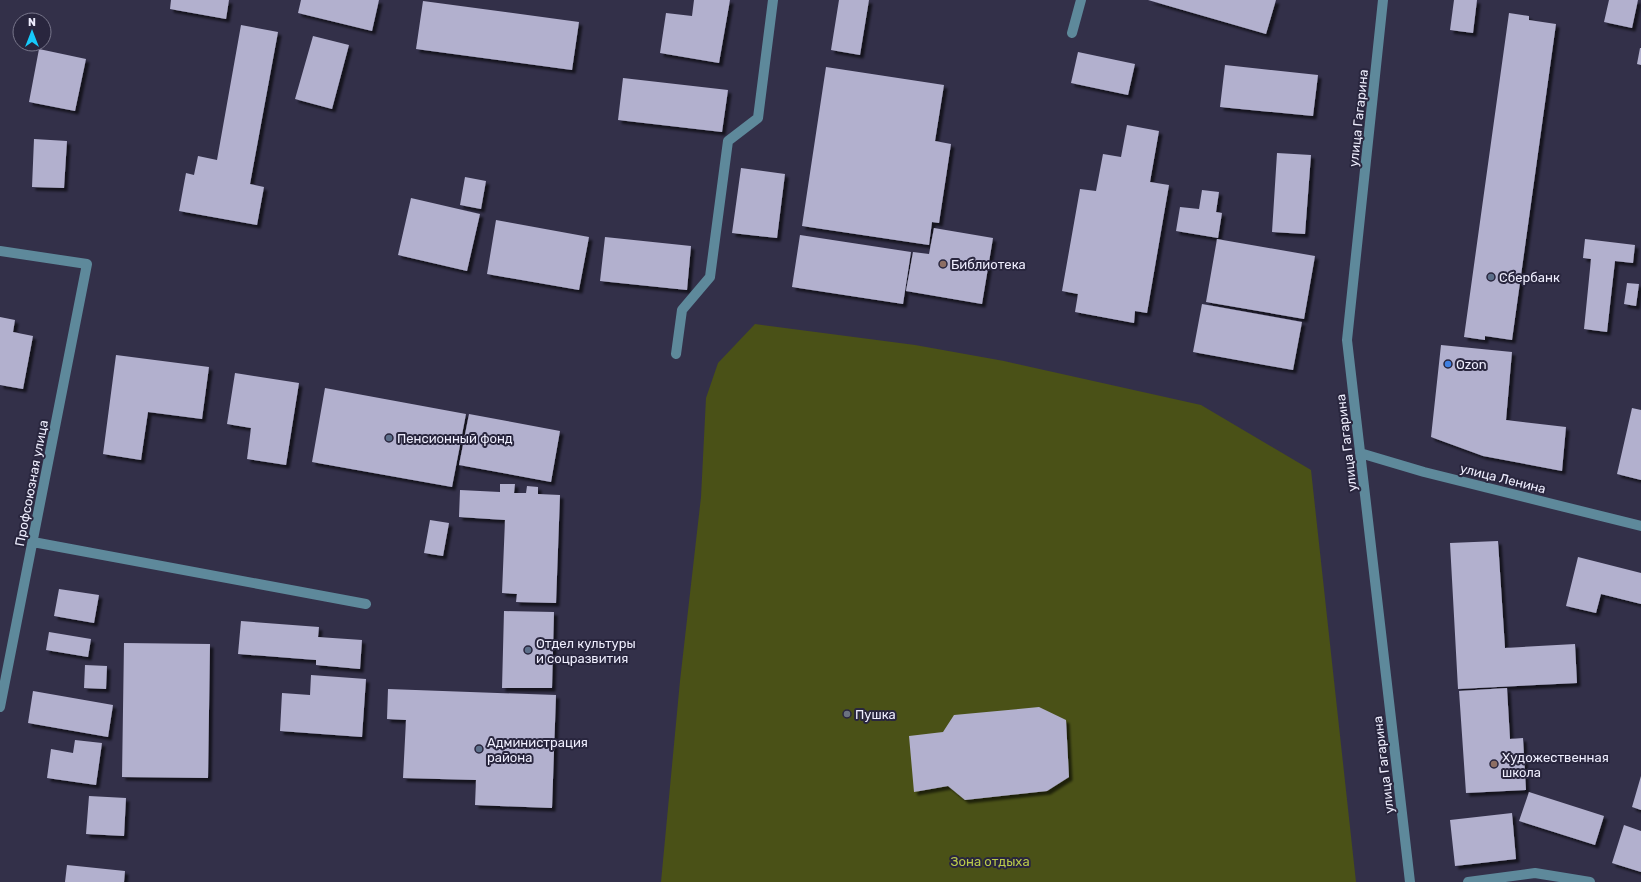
<svg xmlns="http://www.w3.org/2000/svg" width="1641" height="882" font-family="Rubik,sans-serif">
<style>
.green{fill:#4a5117}
.building{fill:#b2b0ce;filter:url(#shadow)}
.lines{fill:none;stroke-linecap:round;stroke-linejoin:round}
.minor{stroke:#5e899b;stroke-width:10}
.education-dot{fill:#8d6e63;stroke:#29263e;stroke-width:1.5}
.service-dot{fill:#5c6f8a;stroke:#29263e;stroke-width:1.5}
.shop-dot{fill:#3f7fe0;stroke:#29263e;stroke-width:1.5}
.worship-dot{fill:#6b7280;stroke:#29263e;stroke-width:1.5}
.labels{text-anchor:middle;stroke-width:4;stroke-linejoin:round;paint-order:stroke}
.street-label{font-size:13px;fill:#efeefe;stroke:#29263e}
.poi-label{font-size:13px;fill:#efeefe;stroke:#29263e;text-anchor:start}
.park-label{font-size:13px;fill:#baca4a;stroke:#29263e}
</style>
<defs>
<filter id="shadow"><feDropShadow dx="3.5" dy="3.5" stdDeviation="1" flood-color="#0009"/></filter>
</defs>
<rect width="100%" height="100%" fill="#333049"/>
<path class="green" d="M 755,324 L 915,345 L 1004,361 L 1201,405 L 1311,470 L 1356,882 L 661,882 L 680,681 L 701,497 L 706,398 L 718,363 Z"/>
<path class="building" d="M 171,0 L 229,0 L 226,19 L 170,9 Z
M 301,0 L 379,0 L 372,31 L 298,13 Z
M 694,0 L 730,0 L 719,63 L 660,53 L 666,13 L 692,16 Z
M 839,0 L 869,0 L 860,55 L 831,50 Z
M 1148,0 L 1276,0 L 1266,34 Z
M 1454,0 L 1477,0 L 1473,33 L 1450,30 Z
M 1609,0 L 1638,0 L 1632,28 L 1604,22 Z
M 423,1 L 579,22 L 572,70 L 416,49 Z
M 1509,13 L 1529,16 L 1529,20 L 1556,24 L 1512,340 L 1485,336 L 1485,340 L 1464,337 Z
M 241,25 L 278,32 L 250,184 L 264,187 L 257,225 L 179,211 L 186,173 L 194,175 L 198,156 L 217,160 Z
M 313,36 L 349,45 L 332,109 L 295,99 Z
M 1640,48 L 1641,48 L 1641,65 L 1637,64 Z
M 39,49 L 86,59 L 75,111 L 29,102 Z
M 1078,52 L 1135,64 L 1128,95 L 1071,83 Z
M 1225,65 L 1318,75 L 1313,116 L 1220,107 Z
M 826,67 L 944,85 L 935,141 L 951,144 L 939,223 L 932,222 L 929,245 L 802,226 Z
M 623,78 L 728,90 L 722,132 L 618,120 Z
M 1127,125 L 1159,131 L 1150,182 L 1169,185 L 1147,313 L 1135,311 L 1134,323 L 1075,312 L 1078,294 L 1062,291 L 1080,189 L 1096,191 L 1103,154 L 1121,157 Z
M 34,139 L 67,141 L 64,188 L 32,187 Z
M 1277,153 L 1311,155 L 1305,234 L 1272,232 Z
M 741,168 L 785,174 L 777,238 L 732,233 Z
M 465,177 L 486,181 L 481,209 L 460,205 Z
M 1202,190 L 1219,192 L 1216,212 L 1222,213 L 1218,238 L 1176,231 L 1180,207 L 1199,209 Z
M 411,198 L 480,214 L 467,271 L 398,255 Z
M 496,220 L 589,237 L 579,290 L 487,274 Z
M 934,228 L 993,238 L 982,304 L 906,291 L 913,252 L 929,254 Z
M 800,235 L 911,252 L 903,304 L 792,287 Z
M 605,237 L 691,246 L 687,290 L 600,281 Z
M 1217,239 L 1315,256 L 1304,319 L 1206,302 Z
M 1585,239 L 1635,245 L 1633,263 L 1615,261 L 1607,332 L 1584,329 L 1591,259 L 1583,258 Z
M 1627,283 L 1639,284 L 1636,306 L 1624,304 Z
M 1202,304 L 1302,322 L 1293,370 L 1193,352 Z
M 0,317 L 15,320 L 13,332 L 33,336 L 23,389 L 0,385 Z
M 1441,345 L 1512,352 L 1506,420 L 1566,427 L 1562,471 L 1483,456 L 1431,437 Z
M 116,355 L 209,367 L 202,419 L 148,412 L 141,460 L 103,454 Z
M 235,373 L 299,383 L 286,465 L 247,459 L 251,428 L 227,424 Z
M 325,388 L 466,414 L 452,487 L 312,462 Z
M 1632,408 L 1641,410 L 1641,480 L 1617,474 Z
M 469,414 L 560,431 L 551,482 L 459,465 Z
M 500,484 L 515,484 L 514,493 L 526,493 L 527,486 L 538,487 L 538,494 L 560,495 L 556,603 L 516,602 L 517,594 L 502,593 L 505,520 L 459,517 L 460,490 L 500,492 Z
M 430,520 L 449,523 L 443,556 L 424,553 Z
M 1498,541 L 1505,648 L 1575,644 L 1577,683 L 1458,689 L 1450,543 Z
M 1578,557 L 1641,573 L 1641,604 L 1601,594 L 1596,613 L 1566,606 Z
M 59,589 L 99,595 L 94,623 L 54,616 Z
M 504,611 L 554,612 L 552,688 L 502,688 Z
M 241,621 L 319,627 L 318,637 L 362,640 L 360,669 L 316,665 L 316,660 L 238,654 Z
M 49,632 L 91,639 L 88,657 L 46,650 Z
M 124,643 L 210,644 L 208,778 L 122,777 Z
M 85,665 L 107,666 L 106,689 L 84,688 Z
M 311,675 L 366,679 L 362,737 L 280,731 L 282,693 L 310,695 Z
M 1507,688 L 1510,739 L 1523,738 L 1526,790 L 1466,793 L 1459,691 Z
M 388,689 L 556,695 L 552,808 L 475,805 L 476,780 L 403,778 L 406,720 L 387,719 Z
M 33,691 L 113,705 L 108,737 L 28,723 Z
M 1039,707 L 1066,720 L 1069,777 L 1047,791 L 965,800 L 948,786 L 914,792 L 909,736 L 943,732 L 954,715 Z
M 75,740 L 102,743 L 96,785 L 47,778 L 51,749 L 73,753 Z
M 1641,776 L 1641,810 L 1632,807 Z
M 1529,792 L 1604,816 L 1595,845 L 1519,821 Z
M 89,796 L 126,798 L 124,836 L 86,834 Z
M 1512,813 L 1516,859 L 1455,866 L 1450,820 Z
M 1624,825 L 1641,831 L 1641,872 L 1612,863 Z
M 67,865 L 125,871 L 124,882 L 65,882 Z"/>
<g class="lines">
<path class="minor" d="M 1383,0 L 1347,340 L 1410,882
M 1072,33 L 1081,0
M 0,251 L 87,264 L 0,707
M 676,354 L 682,310 L 710,277 L 728,141 L 758,118 L 773,0
M 1360,453 L 1424,472 L 1641,526
M 33,542 L 366,604
M 1468,882 L 1535,873 L 1590,882"/>
</g>
<g class="education-dot">
<circle cx="943" cy="264" r="4"/>
<circle cx="1494" cy="764" r="4"/>
</g>
<g class="service-dot">
<circle cx="1491" cy="277" r="4"/>
<circle cx="389" cy="438" r="4"/>
<circle cx="528" cy="650" r="4"/>
<circle cx="479" cy="749" r="4"/>
</g>
<circle class="shop-dot" cx="1448" cy="364" r="4"/>
<circle class="worship-dot" cx="847" cy="714" r="4"/>
<g class="labels">
<g class="street-label">
<text transform="translate(1358 118) rotate(-84)" y="5">улица Гагарина</text>
<text transform="translate(1346 443) rotate(-97)" y="5">улица Гагарина</text>
<text transform="translate(1503 478) rotate(14)" y="5">улица Ленина</text>
<text transform="translate(31 483) rotate(-79)" y="5">Профсоюзная улица</text>
<text transform="translate(1383 765) rotate(-97)" y="5">улица Гагарина</text>
</g>
<g class="poi-label">
<text x="951" y="269">Библиотека</text>
<text x="1499" y="282">Сбербанк</text>
<text x="1456" y="369">Ozon</text>
<text x="397" y="443">Пенсионный фонд</text>
<text x="536" y="648">Отдел культуры<tspan x="536" dy="15">и соцразвития</tspan></text>
<text x="855" y="719">Пушка</text>
<text x="487" y="747">Администрация<tspan x="487" dy="15">района</tspan></text>
<text x="1502" y="762">Художественная<tspan x="1502" dy="15">школа</tspan></text>
</g>
<g class="park-label">
<text x="990" y="866">Зона отдыха</text>
</g>
</g>
<g transform="translate(32 32)"><circle r="19" fill="#29263e" stroke="#78768b"/>
<path d="M0-3L7 15L0 10L-7 15Z" fill="#16cafb"/>
<text y="-6" font-size="11" font-weight="bold" text-anchor="middle" fill="#efeefe">N</text>
</g>
</svg>
